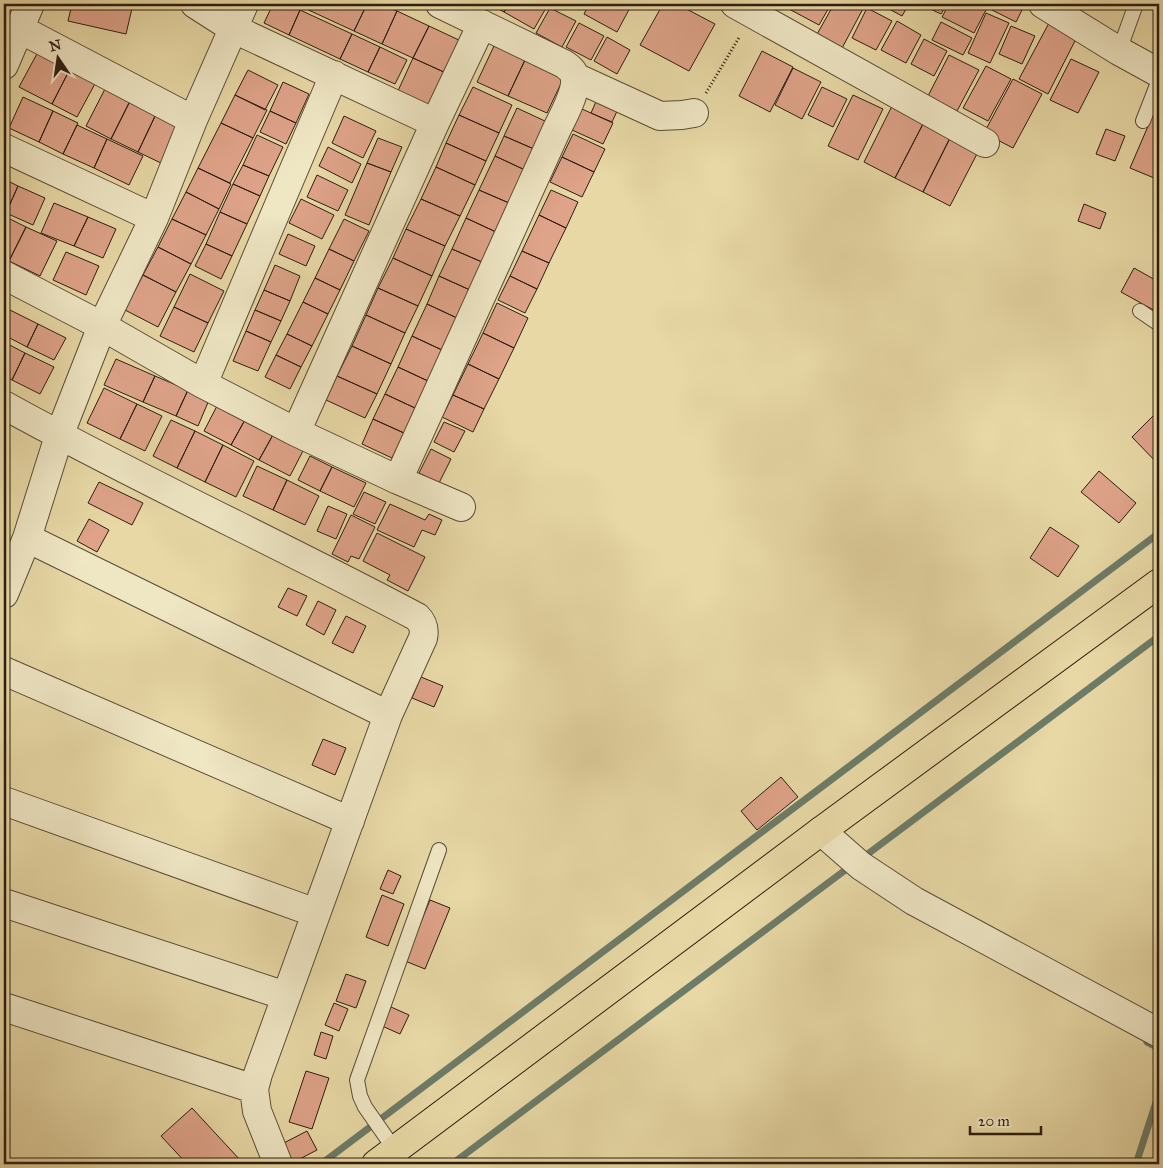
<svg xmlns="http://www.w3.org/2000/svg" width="1163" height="1168" font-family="'IM FELL Great Primer',serif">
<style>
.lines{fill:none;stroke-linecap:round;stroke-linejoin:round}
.stream{stroke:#6d7c68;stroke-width:7}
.building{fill:#dea389;stroke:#2d1e12}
.service-casing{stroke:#5c4c37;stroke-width:16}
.minor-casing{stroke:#5c4c37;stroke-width:30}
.primary-casing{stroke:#2d1e12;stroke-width:30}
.path{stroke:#2d1e12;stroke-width:3;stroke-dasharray:1 2.5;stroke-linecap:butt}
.service{stroke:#efe6c4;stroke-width:14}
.minor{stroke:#efe6c4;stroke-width:28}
.primary{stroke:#e7d8a5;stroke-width:28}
</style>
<rect width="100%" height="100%" fill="#e7d8a5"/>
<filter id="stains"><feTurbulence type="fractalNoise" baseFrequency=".004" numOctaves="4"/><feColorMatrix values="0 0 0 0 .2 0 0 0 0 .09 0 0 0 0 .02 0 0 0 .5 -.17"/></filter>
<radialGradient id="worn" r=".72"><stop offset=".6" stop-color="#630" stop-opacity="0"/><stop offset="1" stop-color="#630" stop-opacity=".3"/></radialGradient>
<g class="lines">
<path class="stream" d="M 861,859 L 1159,636
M 1147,1042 L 1159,1048
M 321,1164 L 1159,533
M 452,1164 L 852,865
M 1136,1164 L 1159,1093"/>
</g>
<path class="building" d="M 72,4 L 133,4 L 126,34 L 68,21 Z
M 273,4 L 287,4 L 300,10 L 289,35 L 264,23 Z
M 303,4 L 367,4 L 354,31 L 302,7 Z
M 367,4 L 381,4 L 397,11 L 382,44 L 354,31 Z
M 489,4 L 509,4 L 504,12 Z
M 509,4 L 539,4 L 546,8 L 534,29 L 504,12 Z
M 589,4 L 632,4 L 617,32 L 584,14 Z
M 663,4 L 677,4 L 715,24 L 689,71 L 640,45 Z
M 792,4 L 831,4 L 819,25 L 789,9 Z
M 834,4 L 862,4 L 865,5 L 841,50 L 816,36 Z
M 880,4 L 909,4 L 902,16 Z
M 920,4 L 947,4 L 941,14 Z
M 949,4 L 984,4 L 988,6 L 974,33 L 942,17 Z
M 989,4 L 1025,4 L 1016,22 L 988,8 Z
M 550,8 L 576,21 L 562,47 L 536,33 Z
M 867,8 L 892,21 L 876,50 L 852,38 Z
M 300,10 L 352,34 L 340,59 L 289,35 Z
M 397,11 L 429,26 L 413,58 L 382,44 Z
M 986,13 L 1009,23 L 990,63 L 968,53 Z
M 897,21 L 921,35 L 906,63 L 881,50 Z
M 941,22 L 972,38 L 963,55 L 932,40 Z
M 579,23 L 604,36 L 591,60 L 566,47 Z
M 1049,23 L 1077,37 L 1048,94 L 1019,79 Z
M 429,26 L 461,41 L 446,73 L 413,58 Z
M 1011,26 L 1035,36 L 1022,64 L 999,54 Z
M 352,34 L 380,47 L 368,72 L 340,59 Z
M 607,37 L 630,50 L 617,74 L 594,61 Z
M 924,39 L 947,51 L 934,76 L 911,64 Z
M 494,46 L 525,60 L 508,96 L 477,82 Z
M 380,47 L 407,60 L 395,84 L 368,72 Z
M 39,50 L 71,67 L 52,104 L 19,87 Z
M 762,51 L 793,67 L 770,112 L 739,96 Z
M 949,55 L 979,70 L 957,111 L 928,96 Z
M 413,58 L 446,73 L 430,108 L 397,93 Z
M 1071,59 L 1099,72 L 1078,113 L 1050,100 Z
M 525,60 L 564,77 L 547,113 L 508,96 Z
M 986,66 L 1011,79 L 988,121 L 963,108 Z
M 71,67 L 97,80 L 77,117 L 52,104 Z
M 793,68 L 821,82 L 802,119 L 775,105 Z
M 248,70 L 278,85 L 265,110 L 235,95 Z
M 1013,79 L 1042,94 L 1013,148 L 984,133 Z
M 283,82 L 309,94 L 296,123 L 270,111 Z
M 106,87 L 131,99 L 111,139 L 86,126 Z
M 473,87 L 512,105 L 499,133 L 459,115 Z
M 822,87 L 847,99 L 833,127 L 808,115 Z
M 235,95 L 267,110 L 253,138 L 221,123 Z
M 853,95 L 883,109 L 858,160 L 828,146 Z
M 23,97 L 53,111 L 39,142 L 9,128 Z
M 598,97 L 619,107 L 612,122 L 591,113 Z
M 131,99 L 157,112 L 138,152 L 111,139 Z
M 1158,103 L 1159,103 L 1159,180 L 1130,168 Z
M 892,106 L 924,122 L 895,178 L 864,162 Z
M 517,108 L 547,122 L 534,149 L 504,136 Z
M 582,109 L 613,123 L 603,144 L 572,130 Z
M 53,111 L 78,123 L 63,154 L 39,142 Z
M 270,111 L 296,123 L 286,144 L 260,132 Z
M 157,112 L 182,125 L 163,164 L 138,152 Z
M 459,115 L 499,133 L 486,161 L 446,143 Z
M 344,116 L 376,131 L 363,158 L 332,143 Z
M 924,122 L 951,136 L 923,192 L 895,178 Z
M 221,123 L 253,138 L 230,183 L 198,168 Z
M 77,125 L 107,139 L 94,168 L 63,154 Z
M 1106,129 L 1125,136 L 1115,161 L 1096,154 Z
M 573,134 L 605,149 L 594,172 L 562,157 Z
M 257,135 L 283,147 L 269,176 L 243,165 Z
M 504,136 L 534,149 L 525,170 L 495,156 Z
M 951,136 L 979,150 L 950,206 L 923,192 Z
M 378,138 L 402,147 L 391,172 L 367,163 Z
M 107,139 L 143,156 L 129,185 L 94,168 Z
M 446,143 L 486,161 L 475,185 L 436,167 Z
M 328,147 L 361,164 L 352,183 L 319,166 Z
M 495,156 L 525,170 L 509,203 L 479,190 Z
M 562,157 L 594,172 L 582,197 L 550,182 Z
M 367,163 L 391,172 L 369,225 L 345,215 Z
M 243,165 L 269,176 L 260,196 L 233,184 Z
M 436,167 L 475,185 L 460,216 L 421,199 Z
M 198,168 L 231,184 L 219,209 L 186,192 Z
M 317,175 L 348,190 L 338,211 L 307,197 Z
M 4,179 L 18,186 L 6,213 L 4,212 Z
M 233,184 L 260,196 L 247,224 L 220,212 Z
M 18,186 L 45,198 L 33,225 L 6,213 Z
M 479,190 L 509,203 L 496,232 L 466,218 Z
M 551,190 L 578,202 L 566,228 L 539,215 Z
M 186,192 L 219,209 L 206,235 L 172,219 Z
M 301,199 L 334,215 L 322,239 L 289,223 Z
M 421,199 L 460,216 L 445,246 L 406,229 Z
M 54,203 L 88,217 L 74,246 L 41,233 Z
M 1084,204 L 1106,213 L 1100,229 L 1078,221 Z
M 220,212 L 247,224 L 232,256 L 206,244 Z
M 539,215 L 566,228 L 549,263 L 522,251 Z
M 4,216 L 26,227 L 9,261 L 4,258 Z
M 88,217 L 116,229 L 103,258 L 74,246 Z
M 466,218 L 496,232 L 482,262 L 452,249 Z
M 172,219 L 206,235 L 191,264 L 158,247 Z
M 344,219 L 369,231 L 354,261 L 329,249 Z
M 26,227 L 57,241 L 40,276 L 9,261 Z
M 406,229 L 445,246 L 432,276 L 393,258 Z
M 288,234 L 315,246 L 306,266 L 279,254 Z
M 206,244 L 232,256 L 221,279 L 195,266 Z
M 158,247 L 191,264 L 176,292 L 143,275 Z
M 329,249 L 354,261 L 340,290 L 315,278 Z
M 452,249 L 482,262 L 470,290 L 439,276 Z
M 522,251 L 549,263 L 537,289 L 510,276 Z
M 66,252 L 99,266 L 86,295 L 53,280 Z
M 393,258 L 432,276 L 418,306 L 378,288 Z
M 275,265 L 300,276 L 290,301 L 264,290 Z
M 1134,268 L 1159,282 L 1159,313 L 1121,292 Z
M 190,274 L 224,291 L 208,323 L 174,307 Z
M 143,275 L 176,292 L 158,327 L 125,310 Z
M 439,276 L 470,290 L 457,318 L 427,304 Z
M 510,276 L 537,289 L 525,313 L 498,300 Z
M 315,278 L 340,290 L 328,314 L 303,302 Z
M 378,288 L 418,306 L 405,333 L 366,315 Z
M 264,290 L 290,301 L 281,321 L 255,310 Z
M 303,302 L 328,314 L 312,346 L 287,334 Z
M 497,303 L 528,318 L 514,348 L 483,333 Z
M 427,304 L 457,318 L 442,350 L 412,336 Z
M 4,307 L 38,324 L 27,347 L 4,335 Z
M 174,307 L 208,323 L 194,352 L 160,336 Z
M 255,310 L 281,321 L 271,342 L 246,331 Z
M 366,315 L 405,333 L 391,364 L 352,346 Z
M 38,324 L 66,338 L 54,360 L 27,347 Z
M 246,331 L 271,342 L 258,371 L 233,361 Z
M 483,333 L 514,348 L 499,379 L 468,364 Z
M 287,334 L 312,346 L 301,367 L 276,355 Z
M 412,336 L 442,350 L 428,381 L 398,367 Z
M 4,342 L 25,353 L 12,380 L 4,375 Z
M 352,346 L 391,364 L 377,394 L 337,376 Z
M 25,353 L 54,367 L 40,394 L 12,380 Z
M 276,355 L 301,367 L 290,389 L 265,377 Z
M 116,359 L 155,376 L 143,402 L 104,385 Z
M 468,364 L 499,379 L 484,409 L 453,395 Z
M 398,367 L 428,381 L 415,408 L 385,394 Z
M 155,376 L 188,390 L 176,416 L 143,402 Z
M 337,376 L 377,394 L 365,418 L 326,400 Z
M 104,388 L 137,404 L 120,439 L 87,423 Z
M 188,390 L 209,400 L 198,426 L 176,416 Z
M 385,394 L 415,408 L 404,433 L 373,419 Z
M 453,395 L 484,409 L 473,432 L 442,417 Z
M 137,404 L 162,416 L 145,451 L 120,439 Z
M 218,404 L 246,418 L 231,445 L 204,431 Z
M 1153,416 L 1159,423 L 1159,465 L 1132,437 Z
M 246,418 L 274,433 L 259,460 L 231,445 Z
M 373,419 L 404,433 L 392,458 L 362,444 Z
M 171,420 L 195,431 L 177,468 L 153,456 Z
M 444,422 L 465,431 L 454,452 L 434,442 Z
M 195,431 L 223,445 L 205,482 L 177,468 Z
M 274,433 L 304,449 L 290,476 L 259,460 Z
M 223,445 L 254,461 L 236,497 L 205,482 Z
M 431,449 L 451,459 L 439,483 L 419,473 Z
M 310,456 L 332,467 L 320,491 L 298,480 Z
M 257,466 L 287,480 L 273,510 L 243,496 Z
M 332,467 L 366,483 L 354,507 L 320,491 Z
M 1099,471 L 1136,503 L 1119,523 L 1081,492 Z
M 287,480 L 319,496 L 305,525 L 273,510 Z
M 99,482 L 143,503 L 132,525 L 88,503 Z
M 364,492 L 386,502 L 375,524 L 353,514 Z
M 390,504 L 425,520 L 429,514 L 442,520 L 435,535 L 422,530 L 414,547 L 377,530 Z
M 328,506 L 347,514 L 336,539 L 317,531 Z
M 351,515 L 375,527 L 359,559 L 351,556 L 348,562 L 332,554 Z
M 89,519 L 109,530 L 97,552 L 77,541 Z
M 1050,527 L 1079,546 L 1058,577 L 1030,558 Z
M 377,533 L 425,557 L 408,591 L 387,580 L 390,575 L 363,561 Z
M 288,588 L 307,596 L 297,616 L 278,607 Z
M 318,601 L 336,610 L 324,635 L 306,625 Z
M 346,616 L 366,626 L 353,653 L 332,643 Z
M 421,677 L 443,686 L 434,707 L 412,698 Z
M 323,739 L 346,748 L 335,775 L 312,765 Z
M 781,777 L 798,797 L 757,830 L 741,811 Z
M 388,870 L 401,876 L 393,894 L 380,889 Z
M 382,895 L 404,904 L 388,946 L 366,937 Z
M 430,900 L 450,908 L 425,969 L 405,961 Z
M 346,974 L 366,981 L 356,1008 L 336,1001 Z
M 334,1003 L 348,1009 L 339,1031 L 325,1025 Z
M 391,1007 L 409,1015 L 400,1034 L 382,1026 Z
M 321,1032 L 333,1036 L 326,1059 L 314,1055 Z
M 306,1071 L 329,1078 L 312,1129 L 289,1122 Z
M 192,1108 L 241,1161 L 238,1164 L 187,1164 L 161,1136 Z
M 307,1131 L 317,1150 L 290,1164 L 280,1145 Z"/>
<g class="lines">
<defs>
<path id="service" d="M 1119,51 L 1136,4
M 1143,121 L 1159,80
M 1140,311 L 1159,324
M 395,1150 L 365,1107 L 360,1096 L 357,1080 L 439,850"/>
<path id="minor" d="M 195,4 L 234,29 L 435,123
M 735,4 L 985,143
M 1043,4 L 1119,51 L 1159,73
M 18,28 L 193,120
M 4,65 L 30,4
M 575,77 L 660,116 L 682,115 L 694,113
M 4,148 L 154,218
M 4,275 L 102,326 L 203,384 L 296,432 L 398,480 L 461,507
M 203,384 L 334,75
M 4,405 C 139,480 280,544 417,617 C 423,623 425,629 423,638 L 388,715 L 258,1074 L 254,1089 L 257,1111 L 278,1164
M 296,432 L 435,123 L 482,24
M 398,480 L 556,131 C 562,118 579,89 574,75 C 573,70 568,67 564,64 L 440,4
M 27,538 L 388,715
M 4,594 L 27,538 L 59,436 L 102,326 L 154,218 L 193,120 L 244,4
M 4,671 L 350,821
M 4,801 L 316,913
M 821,831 L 861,866 L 914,901 L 1159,1033
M 4,903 L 286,996
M 4,1007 L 254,1089"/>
<path id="primary" d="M 376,1164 L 821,831 L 1159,583"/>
</defs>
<use href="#service" class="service-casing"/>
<use href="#minor" class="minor-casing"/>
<use href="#primary" class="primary-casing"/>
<path class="path" d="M 706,93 L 740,36"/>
<use href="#service" class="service"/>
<use href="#minor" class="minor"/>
<use href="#primary" class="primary"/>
</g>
<rect width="1163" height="1168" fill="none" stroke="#e7d8a5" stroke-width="20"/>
<rect x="5" y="5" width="1153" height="1158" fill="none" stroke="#2d1e12" stroke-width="2.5"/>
<rect x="10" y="10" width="1143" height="1148" fill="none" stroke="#2d1e12"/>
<g transform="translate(58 58) rotate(347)" stroke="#efe6c4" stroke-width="4" paint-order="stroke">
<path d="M0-4L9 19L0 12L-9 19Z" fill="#2d1e12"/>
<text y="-8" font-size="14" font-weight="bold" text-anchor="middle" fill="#2d1e12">N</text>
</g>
<path d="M970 1126v8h71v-8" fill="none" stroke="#2d1e12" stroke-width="2.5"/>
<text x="978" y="1126" font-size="15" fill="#2d1e12" stroke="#efe6c4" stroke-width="4" paint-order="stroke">20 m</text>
<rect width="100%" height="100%" filter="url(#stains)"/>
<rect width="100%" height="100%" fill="url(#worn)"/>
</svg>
